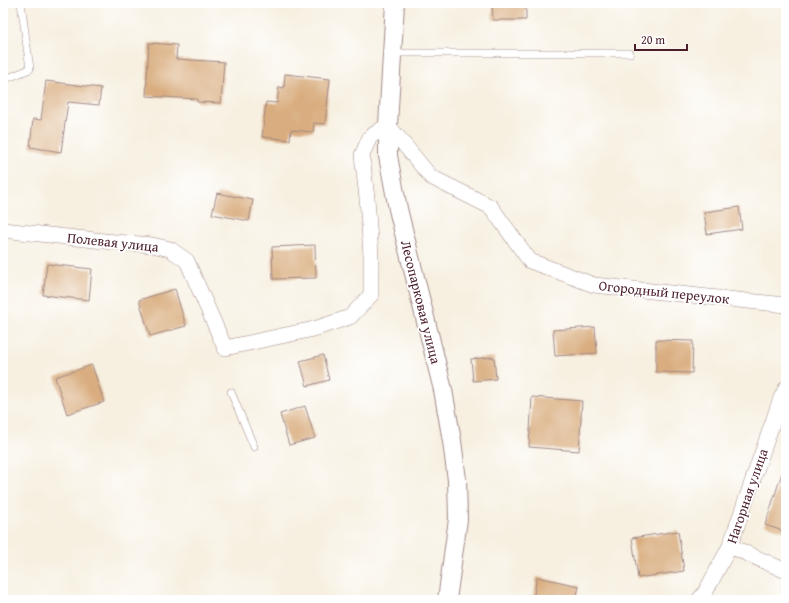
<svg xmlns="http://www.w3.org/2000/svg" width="789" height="603" font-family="'Gentium Book Plus',serif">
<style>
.building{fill:#d9ad7f}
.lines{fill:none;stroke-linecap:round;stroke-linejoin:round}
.service-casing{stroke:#a08886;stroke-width:8}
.minor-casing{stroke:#a08886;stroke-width:16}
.tertiary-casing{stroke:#a08886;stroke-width:20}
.service{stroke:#fff;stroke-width:7}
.minor{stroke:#fff;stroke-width:15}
.tertiary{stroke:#fff;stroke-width:18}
.labels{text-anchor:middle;stroke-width:3.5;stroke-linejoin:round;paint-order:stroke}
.street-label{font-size:14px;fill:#4a1f2b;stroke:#fff}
</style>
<rect width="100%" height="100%" fill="#fff"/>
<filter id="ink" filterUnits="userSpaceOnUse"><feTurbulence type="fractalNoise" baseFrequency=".025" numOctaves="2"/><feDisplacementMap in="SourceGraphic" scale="8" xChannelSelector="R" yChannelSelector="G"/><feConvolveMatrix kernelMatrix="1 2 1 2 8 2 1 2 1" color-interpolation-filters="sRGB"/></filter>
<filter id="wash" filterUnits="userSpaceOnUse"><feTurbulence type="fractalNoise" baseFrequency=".012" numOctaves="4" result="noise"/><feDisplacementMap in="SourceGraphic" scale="16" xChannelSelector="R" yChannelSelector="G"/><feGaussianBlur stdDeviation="0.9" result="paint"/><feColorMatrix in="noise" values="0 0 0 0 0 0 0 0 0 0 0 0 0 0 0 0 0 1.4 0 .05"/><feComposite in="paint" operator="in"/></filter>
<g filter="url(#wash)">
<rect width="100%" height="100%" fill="#f7f0e1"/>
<g id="blocks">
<path class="building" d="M 492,3 L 526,3 L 526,20 L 493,20 Z
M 149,43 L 177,45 L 176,59 L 224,62 L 221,103 L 197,102 L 197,99 L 146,96 Z
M 285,74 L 330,79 L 325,124 L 314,123 L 313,132 L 291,130 L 290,140 L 262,137 L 266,102 L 277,103 L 279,87 L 284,88 Z
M 46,81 L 101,88 L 99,105 L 68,102 L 61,152 L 30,147 L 33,119 L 41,120 Z
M 217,193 L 253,200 L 249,221 L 212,214 Z
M 739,207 L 742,229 L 707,234 L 704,212 Z
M 315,245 L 316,278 L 273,279 L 272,247 Z
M 47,264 L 92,269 L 89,300 L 43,295 Z
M 175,289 L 186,326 L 150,336 L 139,300 Z
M 595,327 L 597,353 L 555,356 L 553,330 Z
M 656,340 L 693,341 L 692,373 L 656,372 Z
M 323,355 L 329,380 L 307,386 L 300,361 Z
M 494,357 L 496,379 L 473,381 L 471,359 Z
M 92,365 L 104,402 L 67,414 L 55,377 Z
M 532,397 L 582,401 L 579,451 L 529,447 Z
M 305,406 L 315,438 L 289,445 L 280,414 Z
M 783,470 L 786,471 L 786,532 L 765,525 Z
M 678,531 L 684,571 L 638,578 L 632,538 Z
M 537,577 L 579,586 L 576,600 L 533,600 Z"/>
</g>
</g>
<g filter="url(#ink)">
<use href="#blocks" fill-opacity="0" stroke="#a08886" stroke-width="1"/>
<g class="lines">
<defs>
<path id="service" d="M 392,53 L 630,53
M 3,80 L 30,69 L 21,3
M 231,392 L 254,447"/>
<path id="minor" d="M 3,230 L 104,241 L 152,245 L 170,249 L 187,261 L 225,348 L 314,329 L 350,317 L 371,295 L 371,255 L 367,198 L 362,155 L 370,137 L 388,125 L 431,177 L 491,207 L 530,261 L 594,285 L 786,305
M 730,546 L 786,571
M 699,600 L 706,591 L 730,546 L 781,398 L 786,388"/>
<path id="tertiary" d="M 395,3 L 388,125 L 388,156 L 398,209 L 443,390 L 452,441 L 457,480 L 458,519 L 447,600"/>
</defs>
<use href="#service" class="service-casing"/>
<use href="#minor" class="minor-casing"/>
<use href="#tertiary" class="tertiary-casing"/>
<use href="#service" class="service"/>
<use href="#minor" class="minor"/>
<use href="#tertiary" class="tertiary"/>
</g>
</g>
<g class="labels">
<g class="street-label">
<text transform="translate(113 242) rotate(6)" y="5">Полевая улица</text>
<text transform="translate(664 292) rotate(6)" y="5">Огородный переулок</text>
<text transform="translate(421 302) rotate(76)" y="5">Лесопарковая улица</text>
<text transform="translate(747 496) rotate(-71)" y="5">Нагорная улица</text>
</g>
</g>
<rect width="789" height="603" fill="none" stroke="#fff" stroke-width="16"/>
<path d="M635 44v6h52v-6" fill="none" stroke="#4a1f2b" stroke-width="2"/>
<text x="641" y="44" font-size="12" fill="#4a1f2b" stroke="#ffffff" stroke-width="3" paint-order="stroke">20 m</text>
</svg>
